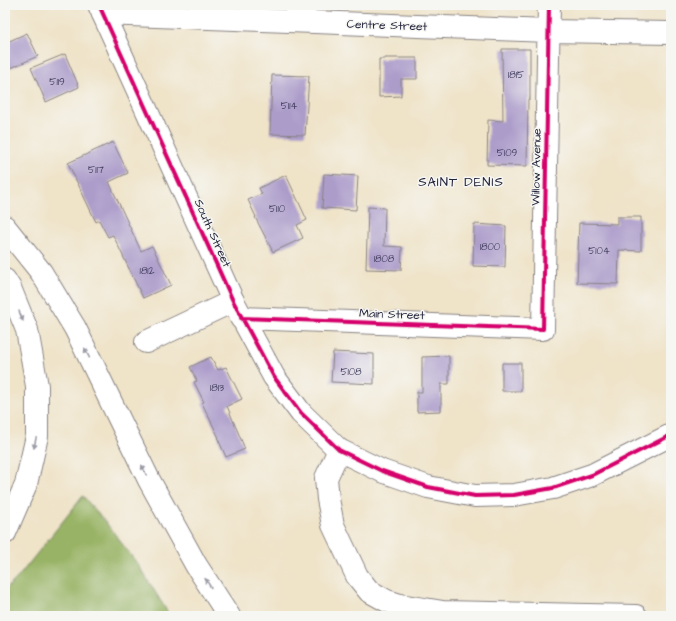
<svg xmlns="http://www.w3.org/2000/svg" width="676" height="621" font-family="'Architects Daughter',sans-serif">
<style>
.forest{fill:#98b365;stroke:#5d6a50}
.building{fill:#ac9cca}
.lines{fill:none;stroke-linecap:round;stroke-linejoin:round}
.street-casing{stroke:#888282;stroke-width:24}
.secondary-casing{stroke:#888282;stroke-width:24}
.highway-casing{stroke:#888282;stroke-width:24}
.street{stroke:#fff;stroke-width:22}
.secondary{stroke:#fff;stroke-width:22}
.highway{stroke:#fff;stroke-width:22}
.cycleway-casing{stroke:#f6f6f2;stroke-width:6}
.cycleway{stroke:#d6006c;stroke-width:4}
.oneway{fill:#9c9ca7}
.labels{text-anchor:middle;stroke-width:3;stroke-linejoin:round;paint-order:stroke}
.number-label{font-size:10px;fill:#44405f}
.street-label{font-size:12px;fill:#22223b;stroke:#f6f6f2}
.neighbourhood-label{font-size:13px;letter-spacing:1px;fill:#22223b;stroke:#f6f6f2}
</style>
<rect width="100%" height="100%" fill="#f6f6f2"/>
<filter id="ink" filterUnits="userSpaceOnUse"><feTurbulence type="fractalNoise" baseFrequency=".025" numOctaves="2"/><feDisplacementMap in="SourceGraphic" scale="8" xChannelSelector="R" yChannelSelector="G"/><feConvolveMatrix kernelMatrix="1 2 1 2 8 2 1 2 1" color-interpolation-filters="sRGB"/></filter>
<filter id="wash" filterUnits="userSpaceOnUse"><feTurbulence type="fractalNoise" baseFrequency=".012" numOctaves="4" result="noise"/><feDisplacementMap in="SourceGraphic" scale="16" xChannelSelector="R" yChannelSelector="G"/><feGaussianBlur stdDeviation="0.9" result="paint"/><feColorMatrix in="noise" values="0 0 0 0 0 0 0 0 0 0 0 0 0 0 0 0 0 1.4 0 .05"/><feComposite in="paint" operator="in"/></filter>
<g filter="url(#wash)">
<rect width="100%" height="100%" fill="#efe3c8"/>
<path class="forest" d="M 83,496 L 111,529 L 139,566 L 170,616 L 5,616 L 5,590 L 19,576 Z"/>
<g id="blocks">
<path class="building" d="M 27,33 L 38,56 L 11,68 L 5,55 L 5,43 Z
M 502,49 L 530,49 L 530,99 L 528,99 L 527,166 L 487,165 L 488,120 L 503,121 Z
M 65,54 L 79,87 L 46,102 L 31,68 Z
M 385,58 L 417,58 L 417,79 L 401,79 L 401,96 L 379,97 L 379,59 L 385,59 Z
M 272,75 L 309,76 L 305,135 L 270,134 Z
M 113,142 L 128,173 L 109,182 L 141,251 L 152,246 L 171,285 L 143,298 L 113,235 L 108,237 L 99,220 L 96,222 L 68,163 Z
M 324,174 L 358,176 L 356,210 L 322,208 Z
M 286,175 L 307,220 L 297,225 L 303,238 L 273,252 L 255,217 L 256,217 L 248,200 L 262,194 L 259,188 Z
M 368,207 L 385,208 L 384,246 L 402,247 L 401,270 L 366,269 Z
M 617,217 L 641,217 L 641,251 L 619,250 L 618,284 L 577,283 L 579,223 L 617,224 Z
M 474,224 L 506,226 L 505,267 L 473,266 Z
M 333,352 L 374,354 L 374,384 L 331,382 Z
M 449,356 L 449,384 L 441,384 L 441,411 L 417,412 L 417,392 L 422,392 L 422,357 Z
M 211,357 L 218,370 L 226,367 L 242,399 L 227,406 L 245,449 L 226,457 L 218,439 L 219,438 L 202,403 L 204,402 L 194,382 L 197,381 L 190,367 Z
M 502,363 L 521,363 L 521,391 L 502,391 Z"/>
</g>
</g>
<g filter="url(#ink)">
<use href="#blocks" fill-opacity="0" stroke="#888282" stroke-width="1"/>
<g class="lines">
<defs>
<path id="street" d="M 103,14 L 548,31 L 671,33
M 241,318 L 543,329 L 549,5
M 146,342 L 233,301
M 339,450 L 326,478 L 328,499 L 333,525 L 357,576 L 369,591 L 387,601 L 400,605 L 443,612 L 636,616"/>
<path id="secondary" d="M 99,5 L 233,301 L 274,377 L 301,413 L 339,450 L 382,471 L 428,487 L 475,496 L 514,495 L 553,488 L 592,475 L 671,435"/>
<path id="highway" d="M 5,227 L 41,272 L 75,328 L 149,480 L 196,565 L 229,616
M 5,280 L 10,288 L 27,330 L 37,386 L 37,436 L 26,484 L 5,533"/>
</defs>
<use href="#street" class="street-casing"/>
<use href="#secondary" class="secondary-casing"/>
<use href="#highway" class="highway-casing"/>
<use href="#street" class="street"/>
<use href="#secondary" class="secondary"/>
<use href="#highway" class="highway"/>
<defs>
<path id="cycleway" d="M 99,5 L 233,301 L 274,377 L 301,413 L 339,450 L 382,471 L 428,487 L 475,496 L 514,495 L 553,488 L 592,475 L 671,435
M 241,318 L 543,329 L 549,5"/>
</defs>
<use href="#cycleway" class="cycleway-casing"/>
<use href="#cycleway" class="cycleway"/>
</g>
<defs><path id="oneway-solid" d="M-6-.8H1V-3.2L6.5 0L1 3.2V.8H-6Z"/></defs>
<g class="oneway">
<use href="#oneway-solid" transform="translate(21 316) rotate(68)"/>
<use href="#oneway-solid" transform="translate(87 353) rotate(-116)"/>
<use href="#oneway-solid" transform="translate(35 443) rotate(102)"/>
<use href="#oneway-solid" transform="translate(144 470) rotate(-116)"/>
<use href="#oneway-solid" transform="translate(208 583) rotate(-123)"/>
</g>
</g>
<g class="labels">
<g class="number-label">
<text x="516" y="78">1815</text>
<text x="57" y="85">5119</text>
<text x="289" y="109">5114</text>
<text x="507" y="156">5109</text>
<text x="96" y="173">5117</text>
<text x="277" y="212">5110</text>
<text x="490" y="250">1800</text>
<text x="599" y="254">5104</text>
<text x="384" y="262">1808</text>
<text x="147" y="274">1812</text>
<text x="351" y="375">5108</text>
<text x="217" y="391">1813</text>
</g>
<g class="street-label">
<text transform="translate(387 25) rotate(2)" y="4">Centre Street</text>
<text transform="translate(536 167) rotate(-89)" y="4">Willow Avenue</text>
<text transform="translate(213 233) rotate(66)" y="4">South Street</text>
<text transform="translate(392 314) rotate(2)" y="4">Main Street</text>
</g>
<g class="neighbourhood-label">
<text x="461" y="186">SAINT DENIS</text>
</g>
</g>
<rect width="676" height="621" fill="none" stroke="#f6f6f2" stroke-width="20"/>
</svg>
